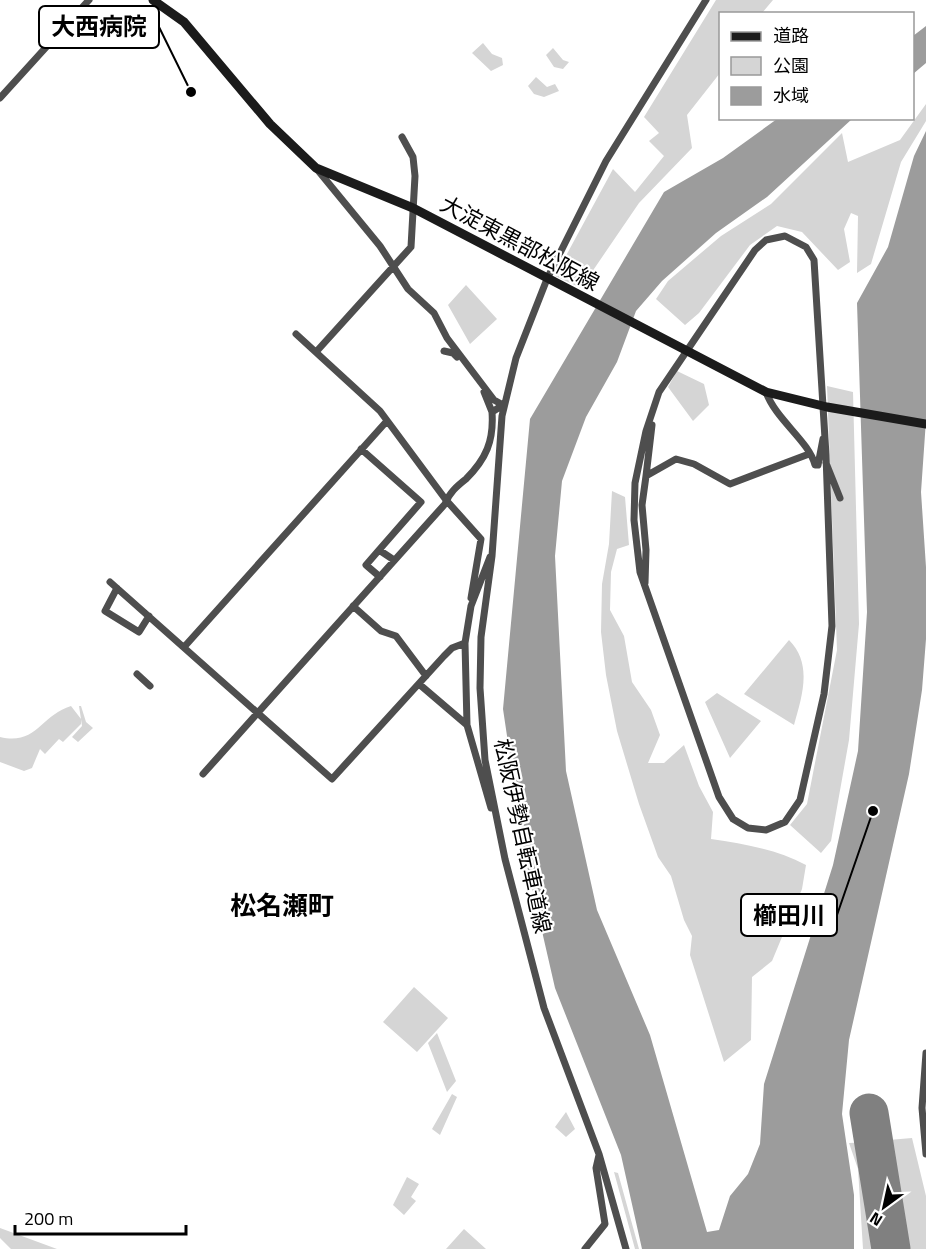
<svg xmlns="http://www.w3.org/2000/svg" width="926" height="1249" font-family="'Titillium Web','Noto Sans JP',sans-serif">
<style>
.green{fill:#d5d5d5}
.water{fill:#9c9c9c}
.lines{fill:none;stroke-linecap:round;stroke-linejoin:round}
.runway{stroke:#808080;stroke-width:39}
.minor{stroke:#4e4e4e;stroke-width:7}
.secondary{stroke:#1b1b1b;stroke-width:9}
.labels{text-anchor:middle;stroke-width:4.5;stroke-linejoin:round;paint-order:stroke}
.street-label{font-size:22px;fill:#000;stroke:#fff}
.quarter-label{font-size:26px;font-weight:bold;fill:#000;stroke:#fff}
.leader{fill:none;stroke:#000;stroke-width:2}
.callout-dot{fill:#000;stroke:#fff;stroke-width:2}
.callout{fill:#fff;stroke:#000;stroke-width:2}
.callout-label{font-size:24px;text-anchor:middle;font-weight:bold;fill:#000}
</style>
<rect width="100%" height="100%" fill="#fff"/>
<path class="green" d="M 716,0 L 773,0 L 762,13 L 720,14 L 720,73 L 687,115 L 692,148 L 639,203 L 581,288 L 555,276 L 613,169 L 635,192 L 664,156 L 649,141 L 659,133 L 644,117 Z
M 483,43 L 492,54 L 502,58 L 503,65 L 491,71 L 472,53 Z
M 553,48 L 563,60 L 569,62 L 563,69 L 554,67 L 546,55 Z
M 536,77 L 547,87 L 555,84 L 559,91 L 544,97 L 534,94 L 528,86 Z
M 926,104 L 926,121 L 901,162 L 871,264 L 857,273 L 858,216 L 851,213 L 844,229 L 850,262 L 838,270 L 802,232 L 777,226 L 750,245 L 699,313 L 685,325 L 656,299 L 668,281 L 721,236 L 771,204 L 842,133 L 848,162 L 900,140 Z
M 466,285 L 497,319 L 470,344 L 448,305 Z
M 677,371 L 704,384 L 709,405 L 693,421 L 668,387 Z
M 827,386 L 853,392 L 859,624 L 849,740 L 831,841 L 821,853 L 790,825 L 807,804 L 837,650 Z
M 612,491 L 625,497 L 629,545 L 617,549 L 611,572 L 610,610 L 624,636 L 632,682 L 651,710 L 660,735 L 648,763 L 664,763 L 684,745 L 699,786 L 713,812 L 711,839 C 744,844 776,849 806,865 L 802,889 L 772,961 L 752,977 L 751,1040 L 724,1062 L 690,955 L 692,936 L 684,920 L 671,876 L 658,857 L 639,804 L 617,731 L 606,675 L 601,632 L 602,584 L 609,544 Z
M 789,640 C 813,664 802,696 794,725 L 744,694 Z
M 717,693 L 761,721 L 730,758 L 705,702 Z
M 71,706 L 81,719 L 81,724 L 63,742 L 59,739 L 45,754 L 40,749 L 32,768 L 24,771 L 0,762 L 0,737 C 36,746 41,715 71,706 Z
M 79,706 L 81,706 L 86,722 L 93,728 L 78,742 L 72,737 L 82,726 Z
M 414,987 L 448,1018 L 417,1052 L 383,1022 Z
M 437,1033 L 456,1081 L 447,1092 L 428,1043 Z
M 452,1094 L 457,1097 L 440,1135 L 432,1129 Z
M 566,1112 L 575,1129 L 566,1137 L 555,1127 Z
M 912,1138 L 926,1196 L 926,1249 L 895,1249 L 877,1141 Z
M 869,1142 L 886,1249 L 863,1249 L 858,1169 L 849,1143 Z
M 614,1172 L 618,1173 L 639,1249 L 635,1249 Z
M 407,1177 L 419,1184 L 411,1197 L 416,1201 L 404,1215 L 393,1205 Z
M 0,1228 L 57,1249 L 11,1249 L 0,1238 Z
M 464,1229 L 486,1249 L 446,1249 Z"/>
<path class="water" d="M 926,26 L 926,63 L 913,74 L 913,36 Z
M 777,119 L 852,119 L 767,197 L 716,233 L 662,281 L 636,311 L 617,362 L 586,417 L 562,481 L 555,556 L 566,771 L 597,910 L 650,1035 L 707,1232 L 719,1230 L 730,1196 L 748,1174 L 760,1144 L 764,1084 L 833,865 L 858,751 L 867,612 L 857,303 L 888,247 L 914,156 L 926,131 L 926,420 L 921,492 L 926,567 L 926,639 L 922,690 L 909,774 L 849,1040 L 842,1114 L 854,1195 L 854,1249 L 642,1249 L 621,1155 L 555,988 L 525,857 L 503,709 L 530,419 L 664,192 L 723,158 Z"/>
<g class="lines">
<path class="runway" d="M 869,1113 L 891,1249"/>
<path class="minor" d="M 0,98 L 89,0
M 316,168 L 380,246 L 408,289 L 434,313 L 447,338 L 494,400 L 503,405
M 785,236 L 806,247 L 814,260 L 826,455 L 832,626 L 824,694 L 800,800 L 785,822 L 766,830 L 748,828 L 733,819 L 719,797 L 640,572 L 634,520 L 635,483 L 646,431 L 659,392 L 755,250 L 766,240 Z
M 296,334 L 380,411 L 446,500 L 481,539 L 471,598
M 444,351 L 453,353 L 457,357
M 316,352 L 411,247 L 415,176 L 413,157 L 402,137
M 484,392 L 492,412
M 766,392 C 776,420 809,441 815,465 L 818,465 L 823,439
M 652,425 L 646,476 L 676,459 L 694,464 L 730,484 L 809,454
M 361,449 L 421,502 L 379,550
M 826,463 L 840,498
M 380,577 L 366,565 L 379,550 L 394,560
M 110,582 L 332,779 L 444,656 L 452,648 L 465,643 L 471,606 L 490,557
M 645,583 L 646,550 L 642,505 L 646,476
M 117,588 L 105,611 L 139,632 L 149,616
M 353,606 L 381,631 L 396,636 L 426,676
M 465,643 L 467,725 L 491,808
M 185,646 L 386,422
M 137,674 L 150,686
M 419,684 L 467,725
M 203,774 L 445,504 C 449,493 457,486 466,479 C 486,459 494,441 492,412 L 503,405
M 926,1053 L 922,1108 L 926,1154
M 585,1249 L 605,1224 L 596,1168 L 599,1155
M 626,1249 L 599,1154 L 544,1008 L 505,859 L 485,760 L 480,688 L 481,637 L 492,556 L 502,416 L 516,358 L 547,279 L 606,161 L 706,0"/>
<path class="secondary" d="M 153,0 L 184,22 L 270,124 L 316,168 L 413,208 L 766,392 L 827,407 L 926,424"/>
</g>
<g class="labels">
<g class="street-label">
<text transform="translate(520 243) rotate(28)" y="8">大淀東黒部松阪線</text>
<text transform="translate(523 836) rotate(78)" y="8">松阪伊勢自転車道線</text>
</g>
<g class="quarter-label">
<text x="282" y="915">松名瀬町</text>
</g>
</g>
<path class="leader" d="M191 92L159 27M873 811L837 915"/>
<g class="callout-dot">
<circle cx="191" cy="92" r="6"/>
<circle cx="873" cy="811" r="6"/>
</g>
<g class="callout">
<rect x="39" y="6" width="120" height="42" rx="6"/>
<rect x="741" y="894" width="96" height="42" rx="6"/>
</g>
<g class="callout-label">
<text x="99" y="35">大西病院</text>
<text x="789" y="924">櫛田川</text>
</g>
<rect x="719" y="12" width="195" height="108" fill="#ffffff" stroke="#999999" stroke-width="1.5"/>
<rect x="731" y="32" width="30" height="9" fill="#1b1b1b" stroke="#999999" stroke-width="1.5"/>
<text x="773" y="42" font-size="18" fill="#000000">道路</text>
<rect x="731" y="57" width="30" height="18" fill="#d5d5d5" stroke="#999999" stroke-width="1.5"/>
<text x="773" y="72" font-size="18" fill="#000000">公園</text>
<rect x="731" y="87" width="30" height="18" fill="#9c9c9c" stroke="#999999" stroke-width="1.5"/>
<text x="773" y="102" font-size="18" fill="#000000">水域</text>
<g transform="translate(884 1207) rotate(213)" stroke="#ffffff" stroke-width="4.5" paint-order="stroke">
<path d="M0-4.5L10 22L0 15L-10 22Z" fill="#000000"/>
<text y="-9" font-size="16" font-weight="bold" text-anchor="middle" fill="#000000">N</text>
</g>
<path d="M15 1225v9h171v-9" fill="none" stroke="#000000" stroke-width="3"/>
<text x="24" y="1225" font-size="18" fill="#000000" stroke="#ffffff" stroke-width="4.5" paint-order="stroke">200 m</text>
</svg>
